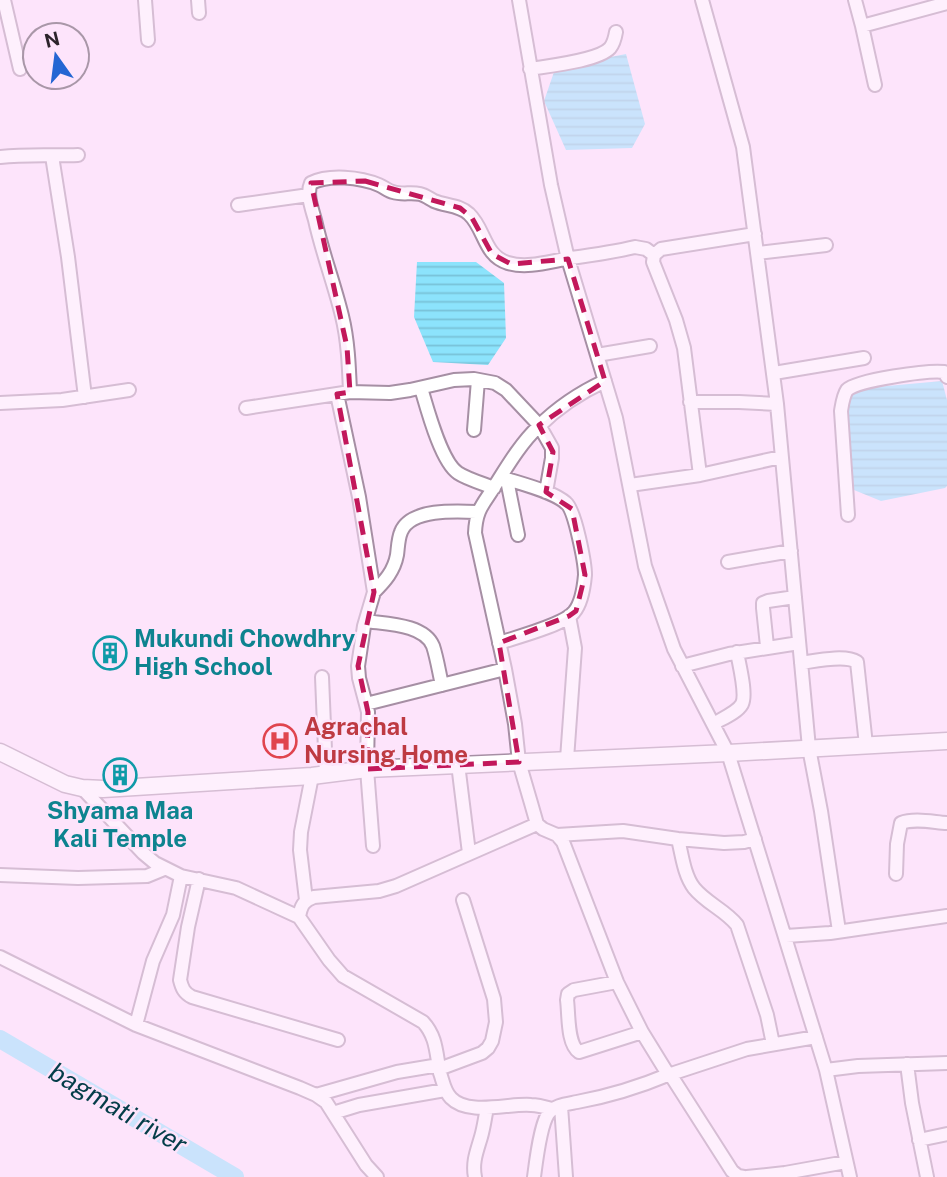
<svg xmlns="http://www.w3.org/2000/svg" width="947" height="1177" font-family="'Public Sans',sans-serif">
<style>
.water{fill:url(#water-rules)}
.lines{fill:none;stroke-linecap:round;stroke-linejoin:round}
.river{stroke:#8ce3fc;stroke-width:18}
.minor-casing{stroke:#a68fa4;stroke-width:16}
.major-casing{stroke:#a68fa4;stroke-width:19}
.minor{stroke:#fff;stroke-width:12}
.major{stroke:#fff;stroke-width:16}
.marked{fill:none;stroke:#c2185b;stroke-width:5;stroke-dasharray:14 9;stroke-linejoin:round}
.labels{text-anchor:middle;stroke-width:5;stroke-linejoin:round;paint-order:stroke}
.culture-label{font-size:24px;font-weight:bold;fill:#0d838f;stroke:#fde4fb;text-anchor:start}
.health-label{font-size:24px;font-weight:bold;fill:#be3a42;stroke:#fde4fb;text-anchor:start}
.water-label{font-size:26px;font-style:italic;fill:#043d49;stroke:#fde4fb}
</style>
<defs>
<pattern id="water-rules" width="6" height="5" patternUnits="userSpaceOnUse" patternTransform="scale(1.75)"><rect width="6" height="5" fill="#8ce3fc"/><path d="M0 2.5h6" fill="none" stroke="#79c2d8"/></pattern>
</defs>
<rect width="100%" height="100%" fill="#fde4fb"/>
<path class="water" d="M 626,54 L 645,124 L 632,148 L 566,150 L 544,101 L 554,72 L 585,62 Z
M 417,262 L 476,262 L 504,283 L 506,338 L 488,365 L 433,362 L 414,317 Z
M 942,381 L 947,400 L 947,486 L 945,488 L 881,501 L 854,490 L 846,410 L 852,395 L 865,388 Z"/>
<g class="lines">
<path class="river" d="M 0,1039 L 235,1177"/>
<defs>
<path id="minor" d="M 4,0 L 20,69
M 145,0 L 148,40
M 198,0 L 199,13
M 519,0 L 551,185 L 568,259 L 616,418 L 645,566 L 674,649 L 728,753 L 826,1070 L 850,1177
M 702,0 L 743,147 L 777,404 L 809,748 L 821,811 L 839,931
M 855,0 L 862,26 L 875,85
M 862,26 L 947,3
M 530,69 C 548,66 598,61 610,48 C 614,43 615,38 616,32
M 52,156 L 68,257 L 85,397
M 0,157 C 26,154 52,156 78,155
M 238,205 L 309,195
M 758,253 L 826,245
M 597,355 L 650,346
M 774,373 L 864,358
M 605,381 C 581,392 557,408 538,427 C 521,443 508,465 496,484 C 484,504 476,508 475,533 L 505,669 L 515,724 L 519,762 L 531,803 L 537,824 L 543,829 L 557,835 L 563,842 L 617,982 L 642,1032 L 666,1071 L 670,1074 L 674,1073 L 747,1049 L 816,1037
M 421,388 C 427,408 441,462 458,473 C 467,479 484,484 494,488
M 350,392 C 349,367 348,340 342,316 C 334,283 322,252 315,220 C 312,209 306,194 311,183 C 329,174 360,177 379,185 C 384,187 388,191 393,192 C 402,195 411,192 420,194 C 425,195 430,199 434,201 C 446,206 460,205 469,214 C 485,229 484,256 508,263 C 528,269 551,261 571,258 C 593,255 614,252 635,247 L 646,249 L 654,255
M 337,394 L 359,497 L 374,592 L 364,626 L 358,666 L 359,678 L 368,712 L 367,769 L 373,846
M 690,402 L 739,402 L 777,404
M 0,403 L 62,400 L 129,390
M 246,408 L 350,392 L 390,393 L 410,390 L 454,380 L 474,379 L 495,383 L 506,390 L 539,425 L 552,448 L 552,458 L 546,492
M 474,430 L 478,380
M 700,475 L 684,348 L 676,320 L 653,262 L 654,255 L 661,249 L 755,234
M 507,480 L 518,535
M 630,485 L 700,475 L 781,457
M 848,515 L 841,411 C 842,405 843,396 847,390 C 857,380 929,370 944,372 L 947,377
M 728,562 L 791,551
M 374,592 C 385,581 394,571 397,555 C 398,548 398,539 401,532 C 410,508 458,511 478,512
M 366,621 C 386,624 424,624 433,646 C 437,658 439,672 442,685
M 499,643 C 517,637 564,625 574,612 C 581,604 584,586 585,575 C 585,563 575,510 566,503 C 553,491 518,483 501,477
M 767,646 L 763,608 L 763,603 L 768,601 L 795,597
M 801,663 C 815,661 845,654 857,662 L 866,745
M 682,666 L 729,654 L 799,643
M 322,677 L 326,774
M 366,704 L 505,669
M 713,724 C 721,719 737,713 742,704 C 747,694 739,664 737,652
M 567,759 L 575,648 L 569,616
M 458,764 L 469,853
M 82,788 L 143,853 L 155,863 L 181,876 L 236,888 L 299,917 L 329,960 L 343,976 L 423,1022 C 437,1037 436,1054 440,1073 C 443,1081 444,1091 451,1098 C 468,1116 509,1103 531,1105 C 538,1105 545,1107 552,1109
M 557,835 L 623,831 L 678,839 L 724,843 L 744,842 L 755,839
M 678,839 C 682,855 684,875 694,888 C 706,903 725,910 737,925 L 767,1015 L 773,1044
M 896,874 L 897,844 L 901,823 C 914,818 932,822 947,823
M 0,875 L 78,878 L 147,876 L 164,869
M 199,879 L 188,927 L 180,980 C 182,988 184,993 192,997 L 338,1040
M 306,900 L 300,850 L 301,832 L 312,776
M 299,917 C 301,906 303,901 314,897 L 379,891 L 396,886 L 537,824
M 786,936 L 830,933 L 947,916
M 0,957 L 136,1025 L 300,1088 L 316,1095 L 326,1102 L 366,1165 L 377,1177
M 617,982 L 574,990 L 568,994 L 567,1000 C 569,1015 567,1044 579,1052 L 642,1032
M 136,1025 L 153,961 L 173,915 L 181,876
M 907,1064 L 912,1103 L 927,1177
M 439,1069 L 482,1053 L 488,1048 L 492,1041 L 496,1022 L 494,999 L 463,900
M 826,1070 L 858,1066 L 947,1063
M 316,1095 L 397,1072 L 439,1065
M 561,1106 L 566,1177
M 333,1113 L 359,1105 L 445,1090
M 919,1140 L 947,1134
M 475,1177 C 472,1162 477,1151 481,1137 C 484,1127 485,1117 487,1108
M 534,1177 C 536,1162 540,1126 548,1114 C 554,1105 567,1104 577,1102 C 610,1096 639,1087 670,1074 L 732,1171 L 738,1176 L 744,1177
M 747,1177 L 785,1173 L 846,1162"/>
<path id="major" d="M 0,752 L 65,784 L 82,788 L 103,789 L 312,776 L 367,769 L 728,753 L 947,741"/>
</defs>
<use href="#minor" class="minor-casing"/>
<use href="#major" class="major-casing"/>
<use href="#minor" class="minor"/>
<use href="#major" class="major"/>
</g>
<path d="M0 0H947V1177H0ZM 365,181 L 460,208 L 472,218 L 492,254 L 511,264 L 568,259 L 605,381 L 539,425 L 553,452 L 546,492 L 572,509 L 585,575 L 576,611 L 569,616 L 499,643 L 519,762 L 367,769 L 368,712 L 358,666 L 374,592 L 337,394 L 350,392 L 347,347 L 311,183 Z" fill="#fde4fb" fill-opacity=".55" fill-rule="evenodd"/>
<path class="marked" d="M 365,181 L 460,208 L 472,218 L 492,254 L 511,264 L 568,259 L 605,381 L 539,425 L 553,452 L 546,492 L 572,509 L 585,575 L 576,611 L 569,616 L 499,643 L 519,762 L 367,769 L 368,712 L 358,666 L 374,592 L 337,394 L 350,392 L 347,347 L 311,183 Z"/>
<defs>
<symbol id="building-ring" viewBox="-11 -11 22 22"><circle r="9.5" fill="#fde4fb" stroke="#0f9aa8" stroke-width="1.5"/><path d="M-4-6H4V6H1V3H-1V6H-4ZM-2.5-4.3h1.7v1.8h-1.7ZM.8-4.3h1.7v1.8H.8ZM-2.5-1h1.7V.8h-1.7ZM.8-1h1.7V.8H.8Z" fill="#0f9aa8"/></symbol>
<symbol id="hospital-ring" viewBox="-11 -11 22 22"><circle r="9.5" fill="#fde4fb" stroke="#e0444e" stroke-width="1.5"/><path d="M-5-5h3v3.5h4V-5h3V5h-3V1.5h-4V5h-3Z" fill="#e0444e"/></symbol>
</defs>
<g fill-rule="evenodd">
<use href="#building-ring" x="91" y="634" width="38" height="38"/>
<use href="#hospital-ring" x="261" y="722" width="38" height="38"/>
<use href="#building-ring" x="101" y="756" width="38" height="38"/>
</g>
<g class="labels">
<g class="culture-label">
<text x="134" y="647">Mukundi Chowdhry<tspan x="134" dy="28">High School</tspan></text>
<text x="120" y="819" text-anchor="middle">Shyama Maa<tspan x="120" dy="28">Kali Temple</tspan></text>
</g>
<g class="health-label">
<text x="304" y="735">Agrachal<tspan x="304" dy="28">Nursing Home</tspan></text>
</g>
<g class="water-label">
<text transform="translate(118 1108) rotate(30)" y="9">bagmati river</text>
</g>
</g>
<g transform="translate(56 56) rotate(346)"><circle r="33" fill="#fde4fb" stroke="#a997a8" stroke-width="2"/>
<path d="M0-5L12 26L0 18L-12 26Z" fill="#2466d3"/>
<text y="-10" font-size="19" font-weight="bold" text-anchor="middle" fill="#2c232b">N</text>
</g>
</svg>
